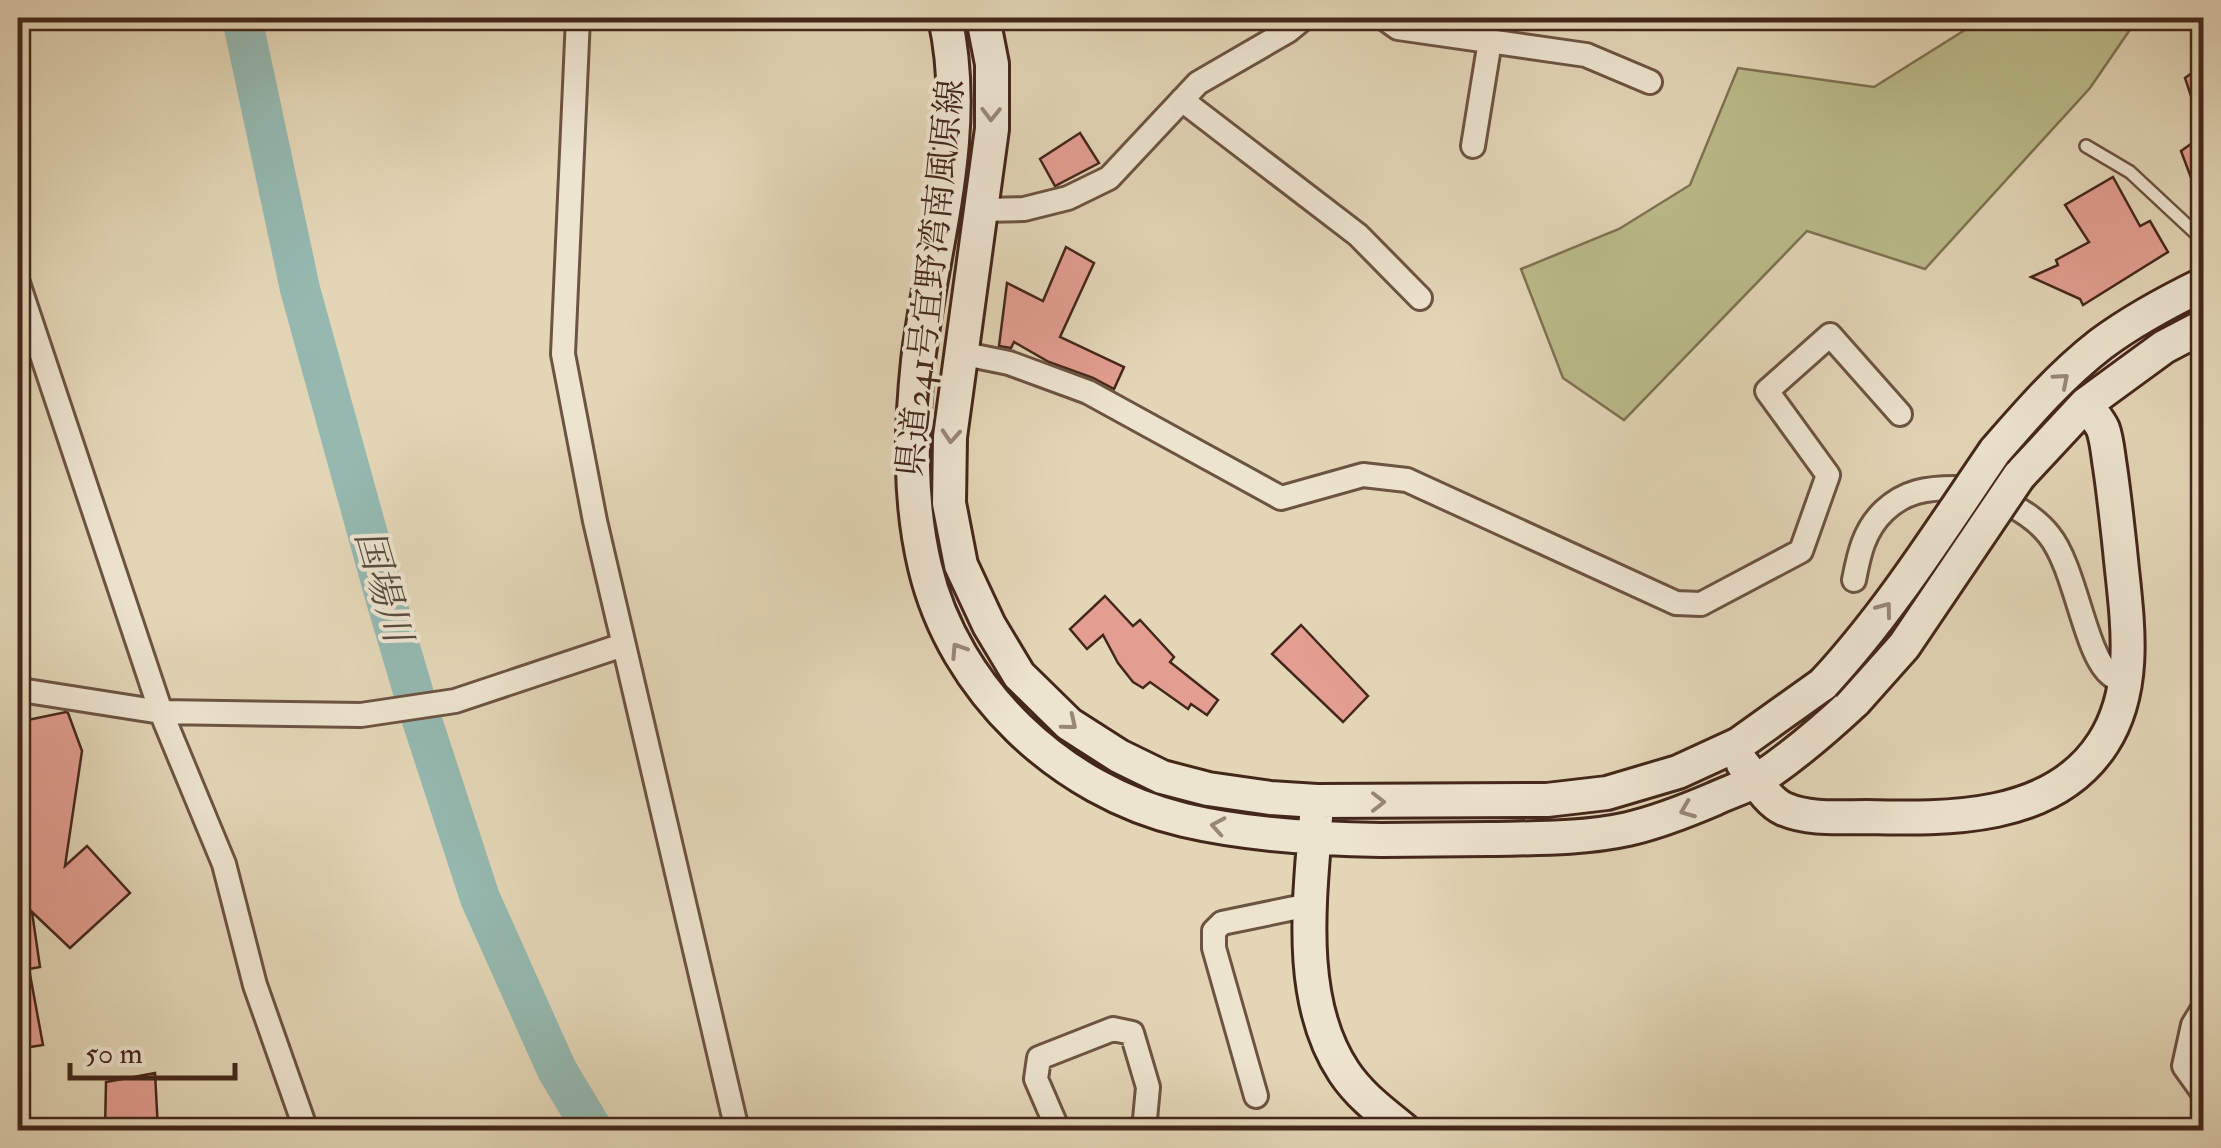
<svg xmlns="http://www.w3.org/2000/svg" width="2221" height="1148" font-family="'IM FELL Double Pica','Noto Serif JP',serif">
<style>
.green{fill:#babc8a;stroke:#7f7252;stroke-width:2.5}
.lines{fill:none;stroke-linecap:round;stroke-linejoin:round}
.river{stroke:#95b9b1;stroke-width:40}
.building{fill:#e39e91;stroke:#44271b;stroke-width:2.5}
.lane-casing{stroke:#6c5342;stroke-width:16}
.street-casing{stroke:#6c5342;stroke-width:28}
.secondary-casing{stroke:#44271b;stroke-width:38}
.lane{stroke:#ede4d0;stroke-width:11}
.street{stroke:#ede4d0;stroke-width:22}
.secondary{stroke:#ede4d0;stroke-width:32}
.secondary-bridge-casing{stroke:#44271b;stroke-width:38;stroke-linecap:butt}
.secondary-bridge{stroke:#ede4d0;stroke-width:32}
.oneway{stroke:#988676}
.labels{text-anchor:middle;stroke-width:8;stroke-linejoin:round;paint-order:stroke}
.street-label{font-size:35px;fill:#44271b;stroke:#ede4d0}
.water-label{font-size:38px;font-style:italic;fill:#584c40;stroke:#ede4d0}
</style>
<rect width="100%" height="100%" fill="#e3d6b7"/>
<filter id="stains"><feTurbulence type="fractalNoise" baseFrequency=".002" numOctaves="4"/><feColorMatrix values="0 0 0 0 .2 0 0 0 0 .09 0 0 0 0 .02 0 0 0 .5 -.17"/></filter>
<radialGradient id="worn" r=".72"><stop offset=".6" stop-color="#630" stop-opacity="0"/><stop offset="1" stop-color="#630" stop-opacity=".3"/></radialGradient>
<path class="green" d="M 1984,18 L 2138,18 L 2090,88 L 1925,269 L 1807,231 L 1624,420 L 1563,378 L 1521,269 L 1619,229 L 1690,185 L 1738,68 L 1874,87 Z"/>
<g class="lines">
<path class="river" d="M 242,18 L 300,289 L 386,600 L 418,708 L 480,898 L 557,1070 L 593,1130"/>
</g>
<path class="building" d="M 2204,64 L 2204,122 L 2200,123 L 2185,78 Z
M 1080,133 L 1099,163 L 1055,186 L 1040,159 Z
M 2204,135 L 2204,206 L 2202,207 L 2181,151 Z
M 2113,177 L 2140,226 L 2150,221 L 2168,252 L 2083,305 L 2080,299 L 2031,277 L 2058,265 L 2056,260 L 2089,242 L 2065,205 Z
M 1066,247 L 1094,263 L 1060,337 L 1124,367 L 1114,389 L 1093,378 L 1049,362 L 1014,342 L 1011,348 L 999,346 L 1007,283 L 1043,301 Z
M 1105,596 L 1133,626 L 1140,620 L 1174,657 L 1170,662 L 1218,700 L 1207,715 L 1191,704 L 1188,709 L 1150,682 L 1143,688 L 1133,682 L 1118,663 L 1103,635 L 1087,649 L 1070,629 Z
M 1301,625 L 1368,696 L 1343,722 L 1272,654 Z
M 66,712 L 68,713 L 82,751 L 65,866 L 87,846 L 130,893 L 70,948 L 32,912 L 40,967 L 29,969 L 43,1045 L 18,1049 L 18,722 Z
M 155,1073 L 158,1130 L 105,1130 L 106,1082 Z"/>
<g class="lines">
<defs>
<path id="lane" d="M 2086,146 L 2130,172 L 2204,241"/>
<path id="street" d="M 578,18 L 563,354 L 595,521 L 737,1130
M 1384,18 L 1398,28 L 1586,55 L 1650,82
M 1182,100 L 1358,235 L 1420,298
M 1473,146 L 1490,41
M 981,210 L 1024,209 L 1068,198 L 1109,178 L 1198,83 L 1288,31 L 1304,18
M 18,283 L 161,712 L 224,864 L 255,985 L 306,1130
M 960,353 L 1009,363 L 1088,392 L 1281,498 L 1363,475 L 1407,480 L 1676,603 L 1701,604 L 1801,551 L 1828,475 L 1767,391 L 1830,335 L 1900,414
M 1854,580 C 1859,554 1864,530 1884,511 C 1905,491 1927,488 1955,488 C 1972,488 1992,495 2007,503 C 2023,511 2038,521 2049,535 C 2076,568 2085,656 2111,675 C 2115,679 2121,680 2125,682
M 18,686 L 27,691 L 161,712 L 361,715 L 455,701 L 623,645
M 2204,1007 L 2193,1025 L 2184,1066 L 2204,1094
M 1256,1096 L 1214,948 L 1214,931 L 1222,923 L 1309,905
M 1058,1130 L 1036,1079 L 1039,1058 L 1113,1029 L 1132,1033 L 1148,1087 L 1144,1130"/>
<path id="secondary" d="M 945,18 C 971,133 932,246 918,361 C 911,429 909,500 925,567 C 954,690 1061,791 1184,820 C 1248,835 1315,839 1381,840 C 1416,840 1452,839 1488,839 C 1534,838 1583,839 1628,829 C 1658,822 1686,811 1714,799 C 1729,792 1745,787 1759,779 C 1794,756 1825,729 1855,701
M 983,18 L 992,64 L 992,129 L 950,437 L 949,503 L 961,565 L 989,625 L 1019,675 L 1069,724 L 1119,756 L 1162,777 L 1208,789 L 1270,798 L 1317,801 L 1547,800 L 1607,793 L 1678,772 L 1739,744 L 1823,684
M 1995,451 C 2028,413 2061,375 2101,344 C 2132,321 2169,301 2204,284
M 2019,476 L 2086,404 L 2164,347 L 2204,326
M 1743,764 C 1755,779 1767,801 1784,809 C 1809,820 1840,817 1866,817 C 1947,819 2053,821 2103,743 C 2140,686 2126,614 2120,550 C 2117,522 2114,494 2110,467 C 2108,455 2107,440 2103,429 C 2099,420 2091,412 2086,404
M 1316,817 C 1310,898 1296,1000 1344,1072 C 1360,1096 1382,1112 1404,1130"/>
</defs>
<use href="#lane" class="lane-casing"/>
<use href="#street" class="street-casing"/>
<use href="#secondary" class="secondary-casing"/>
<use href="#lane" class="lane"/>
<use href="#street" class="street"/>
<use href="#secondary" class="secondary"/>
<defs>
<path id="secondary-bridge" d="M 1823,684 C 1889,613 1941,530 1995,451
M 1855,701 L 1904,646 L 2019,476"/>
</defs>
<use href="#secondary-bridge" class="secondary-bridge-casing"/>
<use href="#secondary-bridge" class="secondary-bridge"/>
</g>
<defs><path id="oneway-chevron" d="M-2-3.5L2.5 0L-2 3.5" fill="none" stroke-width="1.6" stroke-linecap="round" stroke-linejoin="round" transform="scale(2.5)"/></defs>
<g class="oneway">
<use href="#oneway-chevron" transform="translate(991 114) rotate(91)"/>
<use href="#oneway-chevron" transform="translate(2062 380) rotate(-41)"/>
<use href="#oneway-chevron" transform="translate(951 436) rotate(94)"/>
<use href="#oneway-chevron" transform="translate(1885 609) rotate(-53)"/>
<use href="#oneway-chevron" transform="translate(958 650) rotate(-123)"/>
<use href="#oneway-chevron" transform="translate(1070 723) rotate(39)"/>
<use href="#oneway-chevron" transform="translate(1378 802)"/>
<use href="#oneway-chevron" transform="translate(1687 810) rotate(158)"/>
<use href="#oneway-chevron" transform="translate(1218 826) rotate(-170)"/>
</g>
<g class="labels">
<g class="street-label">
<text transform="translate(930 278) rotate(-84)" y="12">県道241号宜野湾南風原線</text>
</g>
<g class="water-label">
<text transform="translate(384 586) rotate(74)" y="13">国場川</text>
</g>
</g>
<rect width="2221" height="1148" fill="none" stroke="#e3d6b7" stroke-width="60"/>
<rect x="20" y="20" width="2181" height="1108" fill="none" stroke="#44271b" stroke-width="5"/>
<rect x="30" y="30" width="2161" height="1088" fill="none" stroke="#44271b" stroke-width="2.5"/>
<path d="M70 1063v15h165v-15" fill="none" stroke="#44271b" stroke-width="5"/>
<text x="85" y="1063" font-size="30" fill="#44271b" stroke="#ede4d0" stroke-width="8" paint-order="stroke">50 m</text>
<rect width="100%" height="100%" filter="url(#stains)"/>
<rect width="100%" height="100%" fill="url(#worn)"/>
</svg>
